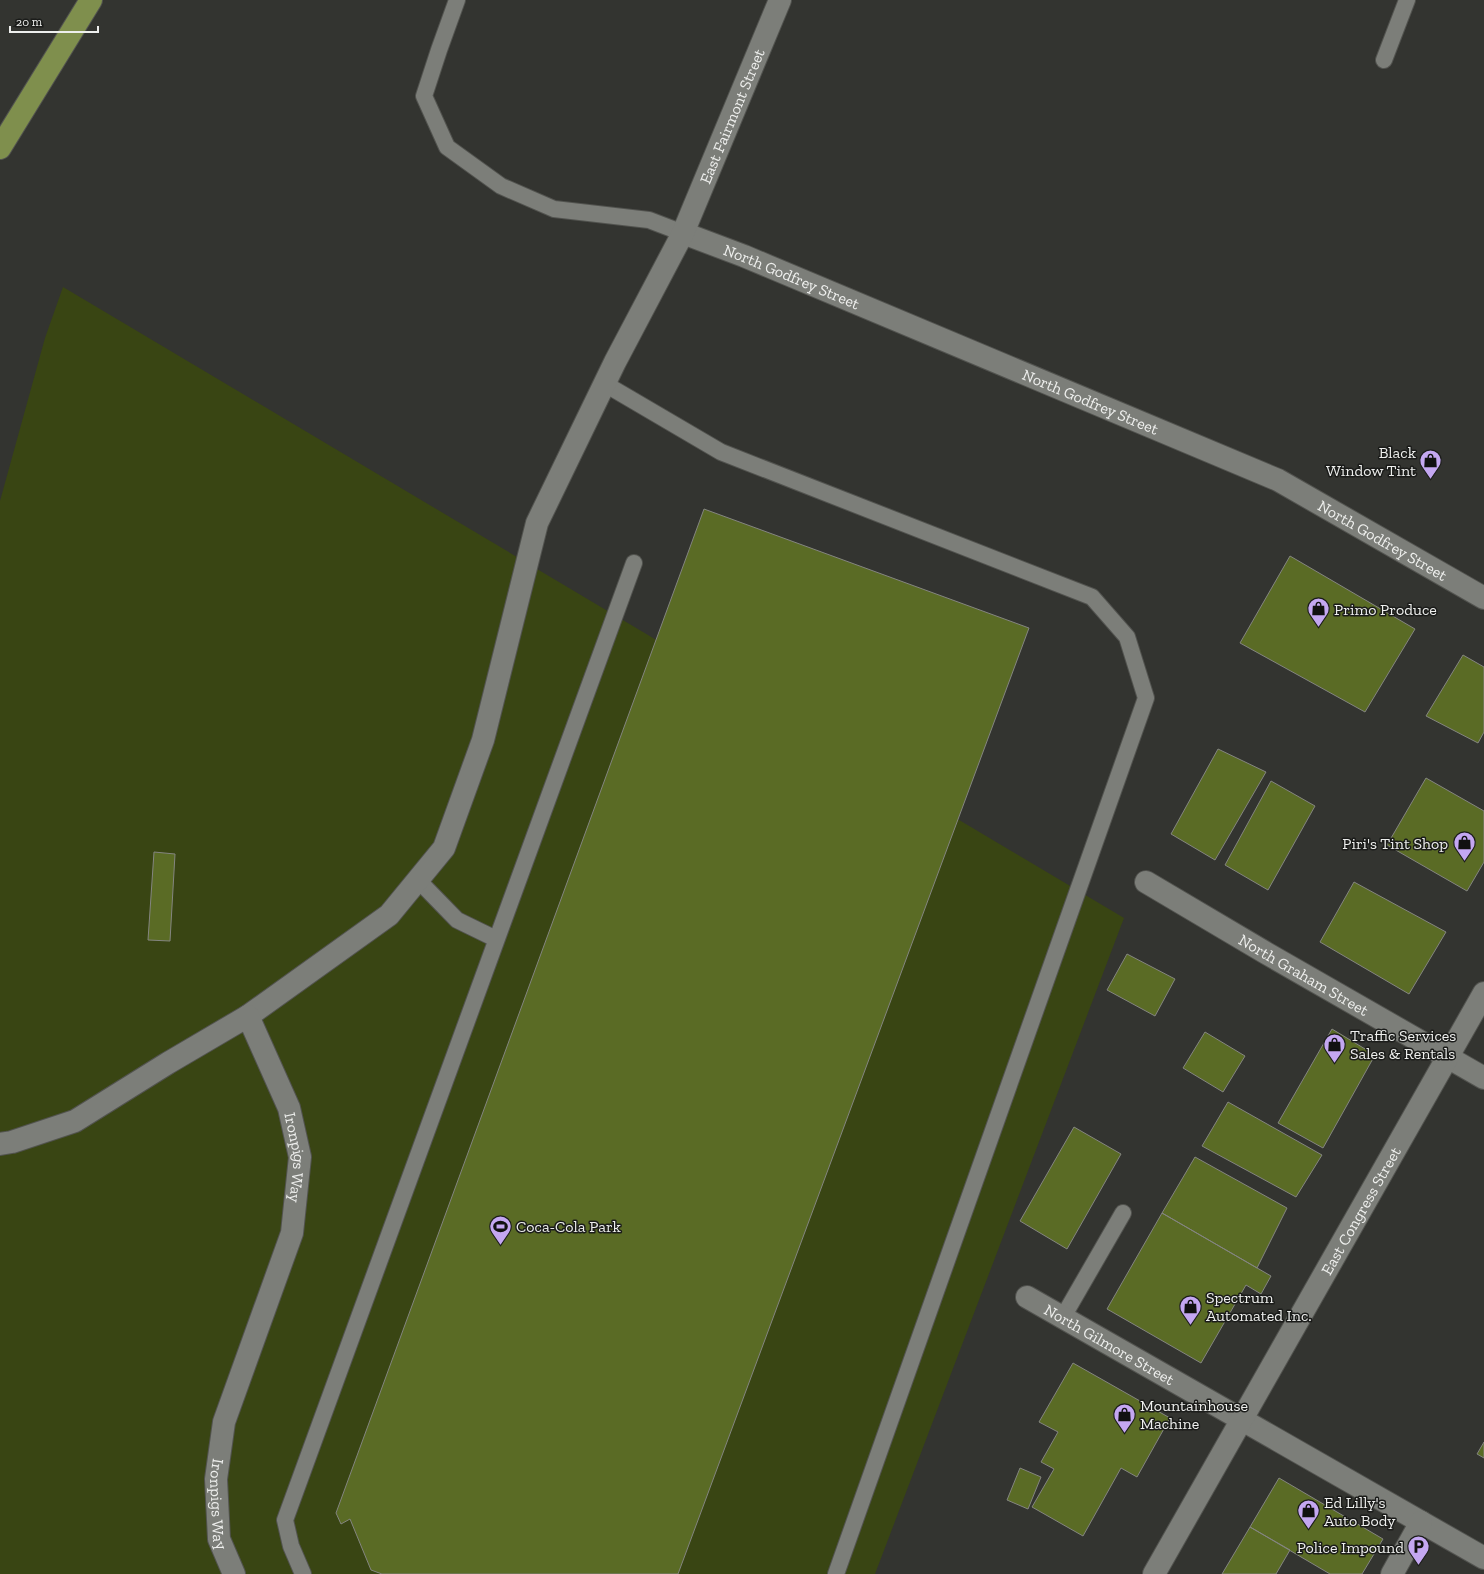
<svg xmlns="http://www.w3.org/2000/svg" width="1484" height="1574" font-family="'Zilla Slab',serif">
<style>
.green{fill:#394513}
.building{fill:#5a6b25;stroke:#848580}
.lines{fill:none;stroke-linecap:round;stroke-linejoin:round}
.lane-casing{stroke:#52534f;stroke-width:18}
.street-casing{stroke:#52534f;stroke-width:24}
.primary-casing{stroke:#52534f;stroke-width:24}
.lane{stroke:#7c7e79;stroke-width:16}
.street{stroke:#7c7e79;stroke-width:22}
.primary{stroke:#7f8f4d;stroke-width:22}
.labels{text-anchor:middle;stroke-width:3;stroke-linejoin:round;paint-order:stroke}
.street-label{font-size:16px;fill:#eeefed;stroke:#1b1c1a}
.poi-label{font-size:16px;fill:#eeefed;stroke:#1b1c1a;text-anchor:start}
</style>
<rect width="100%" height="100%" fill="#333430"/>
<path class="green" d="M 63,287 L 1124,918 L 875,1574 L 0,1574 L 0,501 L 45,338 Z"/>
<path class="building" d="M 704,509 L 1029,628 L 678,1574 L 382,1574 L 371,1570 L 350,1519 L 341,1524 L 336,1513 Z
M 1290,556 L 1415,629 L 1365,712 L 1240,643 Z
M 1463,655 L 1484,667 L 1484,732 L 1478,743 L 1426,716 Z
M 1218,749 L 1266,772 L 1215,860 L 1171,834 Z
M 1426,778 L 1484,811 L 1484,862 L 1467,891 L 1387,845 Z
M 1271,781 L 1315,806 L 1268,890 L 1225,865 Z
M 154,852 L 175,854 L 170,941 L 148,940 Z
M 1354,882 L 1446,932 L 1409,994 L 1320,942 Z
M 1127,954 L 1175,979 L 1155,1016 L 1107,990 Z
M 1332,1029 L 1375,1055 L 1323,1148 L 1278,1123 Z
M 1205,1032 L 1245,1056 L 1223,1092 L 1183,1068 Z
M 1228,1102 L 1322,1155 L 1296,1197 L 1202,1146 Z
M 1074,1127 L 1121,1154 L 1067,1249 L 1020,1221 Z
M 1195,1157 L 1287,1208 L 1257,1268 L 1162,1213 Z
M 1162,1213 L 1271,1276 L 1261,1294 L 1246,1285 L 1201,1363 L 1107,1309 Z
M 1073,1363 L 1170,1418 L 1137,1477 L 1121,1468 L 1083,1536 L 1032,1507 L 1054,1469 L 1041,1462 L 1058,1432 L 1039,1422 Z
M 1484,1442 L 1484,1458 L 1477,1454 Z
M 1020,1468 L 1041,1477 L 1028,1509 L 1007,1500 Z
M 1279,1478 L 1383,1539 L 1362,1574 L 1330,1574 L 1250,1527 Z
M 1250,1527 L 1290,1550 L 1276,1574 L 1222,1574 Z"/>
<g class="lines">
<defs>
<path id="lane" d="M 457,0 L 439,50 L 424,96 L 447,147 L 501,186 L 554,209 L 649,220 L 683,233
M 1384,60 L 1407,0
M 605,384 L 721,452 L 1092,597 L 1127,637 L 1146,698 L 836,1574
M 418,880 L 457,920 L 496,939
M 1063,1317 L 1123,1213
M 303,1574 L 291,1546 L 285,1520 L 634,563"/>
<g id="street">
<path id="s1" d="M 683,233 L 744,256 L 1278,480 L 1484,598"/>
<path id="s2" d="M 1146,882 L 1266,953 L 1484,1078"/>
<path id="s3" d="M 248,1016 L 389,915 L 444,848 L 483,740 L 537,523 L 615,362 L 683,233 L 780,0"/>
<path id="s4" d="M 0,1144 L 12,1142 L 75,1121 L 168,1063 L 248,1016 L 289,1108 L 300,1157 L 292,1233 L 224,1422 L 216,1479 L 219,1539 L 234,1574"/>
<path id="s5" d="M 1027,1297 L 1484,1558"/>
<path id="s6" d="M 1154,1574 L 1484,993"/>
<path d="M 1392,1574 L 1421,1522"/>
</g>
<path id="primary" d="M 0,148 L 91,0"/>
</defs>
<use href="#lane" class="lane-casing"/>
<use href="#street" class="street-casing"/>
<use href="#primary" class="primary-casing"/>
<use href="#lane" class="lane"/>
<use href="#street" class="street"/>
<use href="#primary" class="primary"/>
</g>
<defs>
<symbol id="shop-pin" viewBox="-11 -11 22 30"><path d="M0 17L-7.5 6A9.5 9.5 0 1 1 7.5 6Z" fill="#c4a7f1" stroke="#1b1c1a"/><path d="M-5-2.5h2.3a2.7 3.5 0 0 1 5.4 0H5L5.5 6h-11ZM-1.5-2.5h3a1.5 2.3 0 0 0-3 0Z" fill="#111"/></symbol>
<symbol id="stadium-pin" viewBox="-11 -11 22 30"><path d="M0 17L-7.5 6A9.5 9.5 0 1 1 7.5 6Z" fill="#c4a7f1" stroke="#1b1c1a"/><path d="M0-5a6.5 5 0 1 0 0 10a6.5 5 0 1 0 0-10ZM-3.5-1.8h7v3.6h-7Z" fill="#111"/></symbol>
<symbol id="parking-pin" viewBox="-11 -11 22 30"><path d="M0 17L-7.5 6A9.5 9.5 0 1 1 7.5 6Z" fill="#c4a7f1" stroke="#1b1c1a"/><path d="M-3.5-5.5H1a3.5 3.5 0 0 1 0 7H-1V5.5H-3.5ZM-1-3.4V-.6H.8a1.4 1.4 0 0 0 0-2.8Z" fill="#111"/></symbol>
</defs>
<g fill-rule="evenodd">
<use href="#shop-pin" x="1418" y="448" width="25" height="34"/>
<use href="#shop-pin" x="1306" y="596" width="25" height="34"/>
<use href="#shop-pin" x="1452" y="830" width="25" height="34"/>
<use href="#shop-pin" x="1322" y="1032" width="25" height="34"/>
<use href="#stadium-pin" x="488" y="1214" width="25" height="34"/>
<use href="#shop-pin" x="1178" y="1294" width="25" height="34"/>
<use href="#shop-pin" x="1112" y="1402" width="25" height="34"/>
<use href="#shop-pin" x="1296" y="1498" width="25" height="34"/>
<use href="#parking-pin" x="1406" y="1534" width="25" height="34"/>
</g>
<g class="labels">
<g class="street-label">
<text dy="6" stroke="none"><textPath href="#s3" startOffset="1050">East Fairmont Street</textPath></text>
<text dy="6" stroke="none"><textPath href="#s1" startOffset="117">North Godfrey Street</textPath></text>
<text dy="6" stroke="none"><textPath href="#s1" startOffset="441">North Godfrey Street</textPath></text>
<text dy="6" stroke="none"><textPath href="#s1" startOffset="765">North Godfrey Street</textPath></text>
<text dy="6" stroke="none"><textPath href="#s2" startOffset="183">North Graham Street</textPath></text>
<text dy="6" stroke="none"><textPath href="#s4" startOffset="432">Ironpigs Way</textPath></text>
<text dy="6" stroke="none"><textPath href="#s6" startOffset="418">East Congress Street</textPath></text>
<text dy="6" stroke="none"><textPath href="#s5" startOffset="95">North Gilmore Street</textPath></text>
<text dy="6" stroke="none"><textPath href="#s4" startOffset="792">Ironpigs Way</textPath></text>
</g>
<g class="poi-label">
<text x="1416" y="458" text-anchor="end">Black<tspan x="1416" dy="18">Window Tint</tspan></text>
<text x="1334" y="615">Primo Produce</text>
<text x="1448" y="849" text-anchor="end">Piri's Tint Shop</text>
<text x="1350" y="1041">Traffic Services<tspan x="1350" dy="18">Sales &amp; Rentals</tspan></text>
<text x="516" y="1232">Coca-Cola Park</text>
<text x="1206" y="1303">Spectrum<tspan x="1206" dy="18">Automated Inc.</tspan></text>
<text x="1140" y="1411">Mountainhouse<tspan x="1140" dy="18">Machine</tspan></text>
<text x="1324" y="1508">Ed Lilly's<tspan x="1324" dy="18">Auto Body</tspan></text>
<text x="1404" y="1553" text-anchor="end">Police Impound</text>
</g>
</g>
<path d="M10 26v6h88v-6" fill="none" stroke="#eeefed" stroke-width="2"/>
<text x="16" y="26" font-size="12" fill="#eeefed" stroke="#1b1c1a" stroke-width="3" paint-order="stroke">20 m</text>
</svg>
